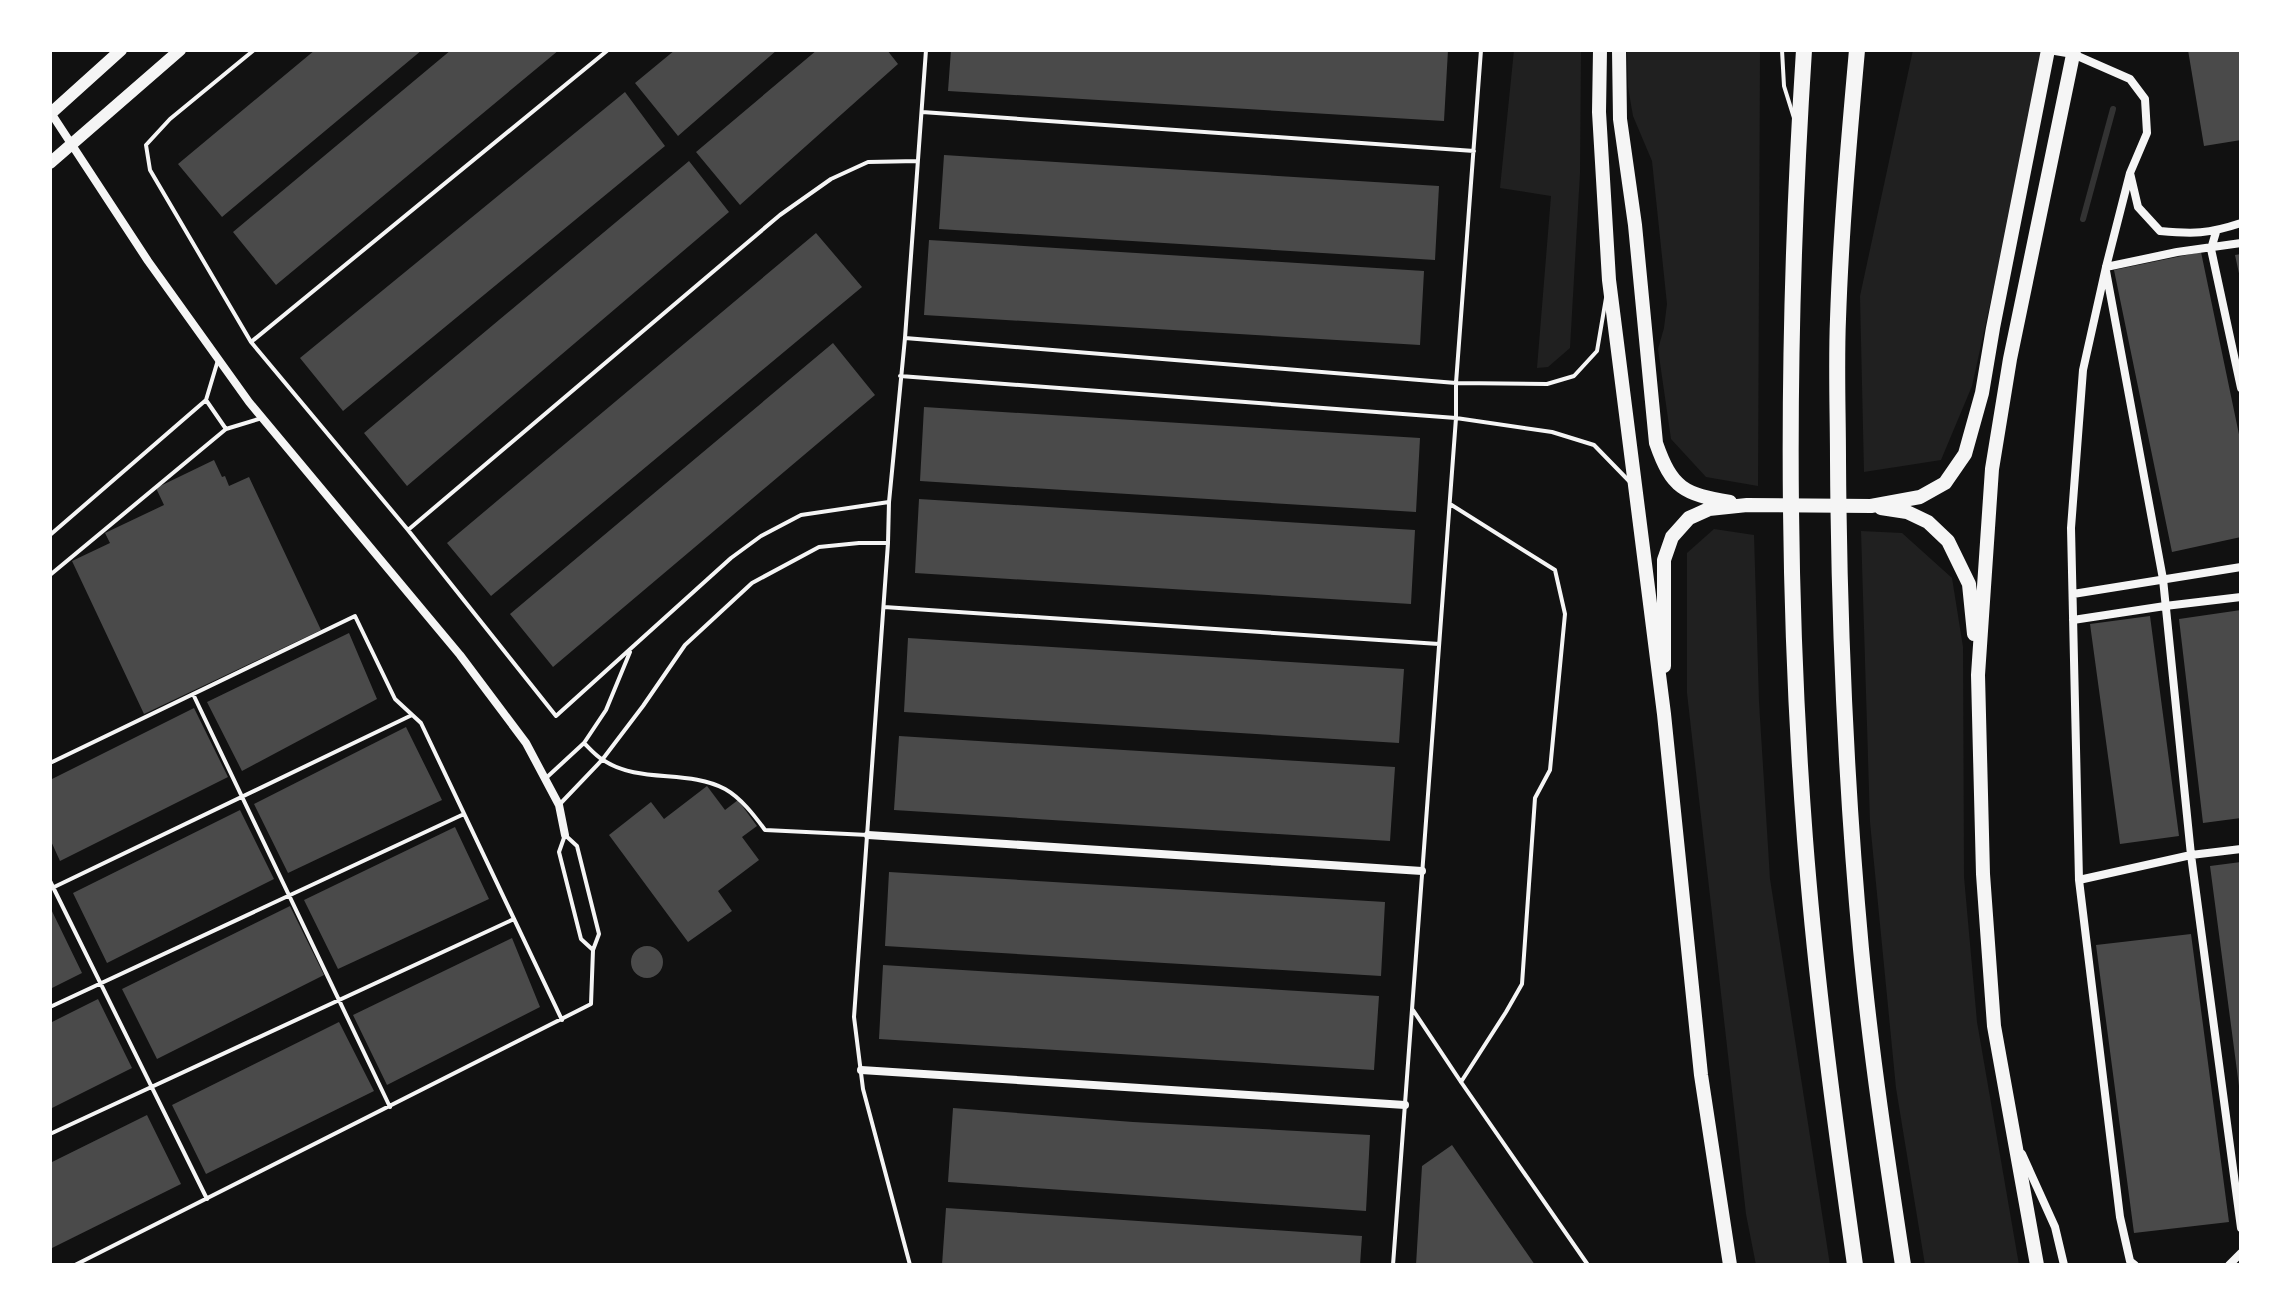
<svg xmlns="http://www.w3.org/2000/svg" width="2291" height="1315" font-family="'Alegreya Sans',sans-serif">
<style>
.green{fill:#202020}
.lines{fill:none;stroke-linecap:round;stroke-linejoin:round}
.stream{stroke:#333;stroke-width:6}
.building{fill:#4a4a4a}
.service{stroke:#f5f5f5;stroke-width:4}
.minor{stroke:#f5f5f5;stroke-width:8}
.secondary{stroke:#f5f5f5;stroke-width:12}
.primary{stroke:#f5f5f5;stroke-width:14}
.motorway{stroke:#f5f5f5;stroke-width:16}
</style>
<rect width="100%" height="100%" fill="#111"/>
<path class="green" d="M 1514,50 L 1581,50 L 1580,173 L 1570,348 L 1548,367 L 1537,368 L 1551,196 L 1500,188 Z
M 1627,50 L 1760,50 L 1758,486 L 1706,477 L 1671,439 L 1658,349 L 1664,328 L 1667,304 L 1652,161 L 1633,116 L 1628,87 Z
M 1913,50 L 2046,50 L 1972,386 L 1941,460 L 1864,472 L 1860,296 Z
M 1714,529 L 1754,535 L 1759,702 L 1770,879 L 1830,1265 L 1756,1265 L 1746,1214 L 1687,693 L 1687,553 Z
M 1861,531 L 1902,533 L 1952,578 L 1963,647 L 1964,877 L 1977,1022 L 2019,1265 L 1925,1265 L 1896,1088 L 1870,822 Z"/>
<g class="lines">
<path class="stream" d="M 2083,219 L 2113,109"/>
</g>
<path class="building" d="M 315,50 L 422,50 L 222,217 L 178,164 Z
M 451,50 L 559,50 L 276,285 L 233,232 Z
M 675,50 L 777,50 L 678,136 L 635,83 Z
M 817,50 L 887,50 L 898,64 L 740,205 L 696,152 Z
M 951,50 L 1448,50 L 1444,121 L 948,91 Z
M 2188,50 L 2241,50 L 2241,140 L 2204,146 Z
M 625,92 L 665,146 L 343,411 L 300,358 Z
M 944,155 L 1439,186 L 1435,260 L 939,229 Z
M 689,161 L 729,212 L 407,486 L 364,433 Z
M 816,233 L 862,287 L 491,596 L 447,543 Z
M 929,240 L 1424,271 L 1420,345 L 924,315 Z
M 2201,252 L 2241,444 L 2241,537 L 2172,552 L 2114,270 Z
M 2241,254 L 2241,277 L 2240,278 L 2235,255 Z
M 833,343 L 875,395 L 553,667 L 510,614 Z
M 924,407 L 1420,438 L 1416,512 L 920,481 Z
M 214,460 L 222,477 L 225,476 L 229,486 L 249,477 L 321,630 L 144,714 L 72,561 L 110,543 L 105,533 L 164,505 L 156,488 Z
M 919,499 L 1415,530 L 1411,604 L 915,573 Z
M 2241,610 L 2241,818 L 2203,823 L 2179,619 Z
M 2150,616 L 2179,836 L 2120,844 L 2090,624 Z
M 349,633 L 377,699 L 242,771 L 207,702 Z
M 908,638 L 1404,669 L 1399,743 L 904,712 Z
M 194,708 L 228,777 L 60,861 L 50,839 L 50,780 Z
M 406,727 L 442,800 L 288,873 L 254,804 Z
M 899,736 L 1395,767 L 1390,841 L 894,810 Z
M 707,786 L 725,810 L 738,800 L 757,826 L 742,837 L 759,860 L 718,891 L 732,911 L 688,942 L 609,835 L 651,802 L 664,819 Z
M 240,810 L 274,879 L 107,963 L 73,893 Z
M 455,827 L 489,899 L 338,969 L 304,900 Z
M 2241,862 L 2241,1086 L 2239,1086 L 2210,866 Z
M 889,872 L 1385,902 L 1381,976 L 885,946 Z
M 290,906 L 324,975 L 157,1059 L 122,989 Z
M 50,907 L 82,973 L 50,989 Z
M 2191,934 L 2229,1222 L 2134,1233 L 2096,945 Z
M 512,938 L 540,1007 L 387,1085 L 353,1015 Z
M631 962a16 16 0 1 1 32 0a16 16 0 1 1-32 0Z
M 883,965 L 1379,996 L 1374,1070 L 879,1039 Z
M 98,999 L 132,1068 L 50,1109 L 50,1023 Z
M 339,1022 L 374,1091 L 206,1174 L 172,1105 Z
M 953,1108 L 1133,1122 L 1370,1135 L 1366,1211 L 948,1182 Z
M 147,1115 L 181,1184 L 50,1249 L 50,1163 Z
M 1452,1145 L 1535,1265 L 1416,1265 L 1422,1166 Z
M 946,1208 L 1362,1236 L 1360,1265 L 942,1265 Z"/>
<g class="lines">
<path class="service" d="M 254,50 L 170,119 L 146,145 L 150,170 L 251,342 L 408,530 L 556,716 L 731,558 L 761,536 L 801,515 L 889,502
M 1782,50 L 1784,86 L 1794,118
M 922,112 L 1474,151
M 905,338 L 1456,383 L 1547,384 L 1574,376 L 1597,351 L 1606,298
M 251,342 L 608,50
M 900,376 L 1456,418 L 1552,432 L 1594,445 L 1630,482
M 206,400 L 218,360
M 226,429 L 262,418
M 1450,504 L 1555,570 L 1565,614 L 1550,770 L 1535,798 L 1522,984 L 1506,1012 L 1461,1082
M 408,530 L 780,215 L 831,179 L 868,162 L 918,161
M 50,535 L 206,400 L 226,429 L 50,575
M 884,607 L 1439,644
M 193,694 L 390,1107
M 584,743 C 590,749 596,756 603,760 C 639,784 688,769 725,789 C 741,798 754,815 765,830 L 868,835
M 50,763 L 355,616 L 395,699 L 421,723 L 562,1020
M 545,779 L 584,743 L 606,710 L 630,652
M 559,805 L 602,760 L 643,706 L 685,645 L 752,583 L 819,547 L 859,543 L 888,543
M 50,881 L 207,1199
M 50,889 L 412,715
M 50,1007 L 464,814
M 1413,1010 L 1461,1082 L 1588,1265
M 50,1134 L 514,919
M 75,1265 L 591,1004 L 593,950 L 599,934 L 577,846 L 565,835 L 559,852 L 581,939 L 593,950
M 910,1265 L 863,1089 L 854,1017 L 888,543 L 889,502 L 905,338 L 926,50
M 1393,1265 L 1456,418 L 1456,383 L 1481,50"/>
<path class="minor" d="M 2049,50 L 2073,54 L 2130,79 L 2145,99 L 2147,133 L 2130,173 L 2138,207 L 2160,231 C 2193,234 2208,234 2241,223
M 51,113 L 148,261 L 249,402 L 460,655 L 526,743 L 559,805 L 565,835
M 2130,173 L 2106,267 L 2083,370 L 2071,528 L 2079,880 L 2120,1217 L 2130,1261 L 2135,1265
M 2216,232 L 2211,249 L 2241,388
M 2106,267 L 2177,252 L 2241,243
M 2106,271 L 2163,579 L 2191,855 L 2241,1228
M 2073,594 L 2241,567
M 2073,620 L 2165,606 L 2241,597
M 868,835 L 1422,871
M 2079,880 L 2191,855 L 2241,849
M 861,1070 L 1405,1105
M 2022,1154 L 2055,1227 L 2064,1265
M 2229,1265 L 2241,1253"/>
<path class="secondary" d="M 50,114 L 121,50
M 50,163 L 180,50"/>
<path class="primary" d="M 1600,50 L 1599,112 L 1609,280 L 1664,714 L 1701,1075 L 1730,1265
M 1619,50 L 1620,119 L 1635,225 L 1656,443 C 1672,489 1684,494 1730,502
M 1881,508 L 1907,512 L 1928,522 L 1948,541 L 1969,584 L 1974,634
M 1664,666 L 1664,560 L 1672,537 L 1689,518 L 1709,509 L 1747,505 L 1871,506 L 1920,497 L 1945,483 L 1965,454 L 1982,393 L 1993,328 L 2048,50
M 2037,1265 L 1994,1026 L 1983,874 L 1978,675 L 1992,469 L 2010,359 L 2074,50"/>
<path class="motorway" d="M 1804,50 C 1787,313 1785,577 1805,839 C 1816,982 1835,1123 1855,1265
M 1857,50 C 1849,139 1841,229 1838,319 C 1836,366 1838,413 1838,460 C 1839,623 1846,787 1861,949 C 1871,1055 1887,1160 1903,1265"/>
</g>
<rect width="2291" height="1315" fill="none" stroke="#ffffff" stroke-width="104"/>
</svg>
